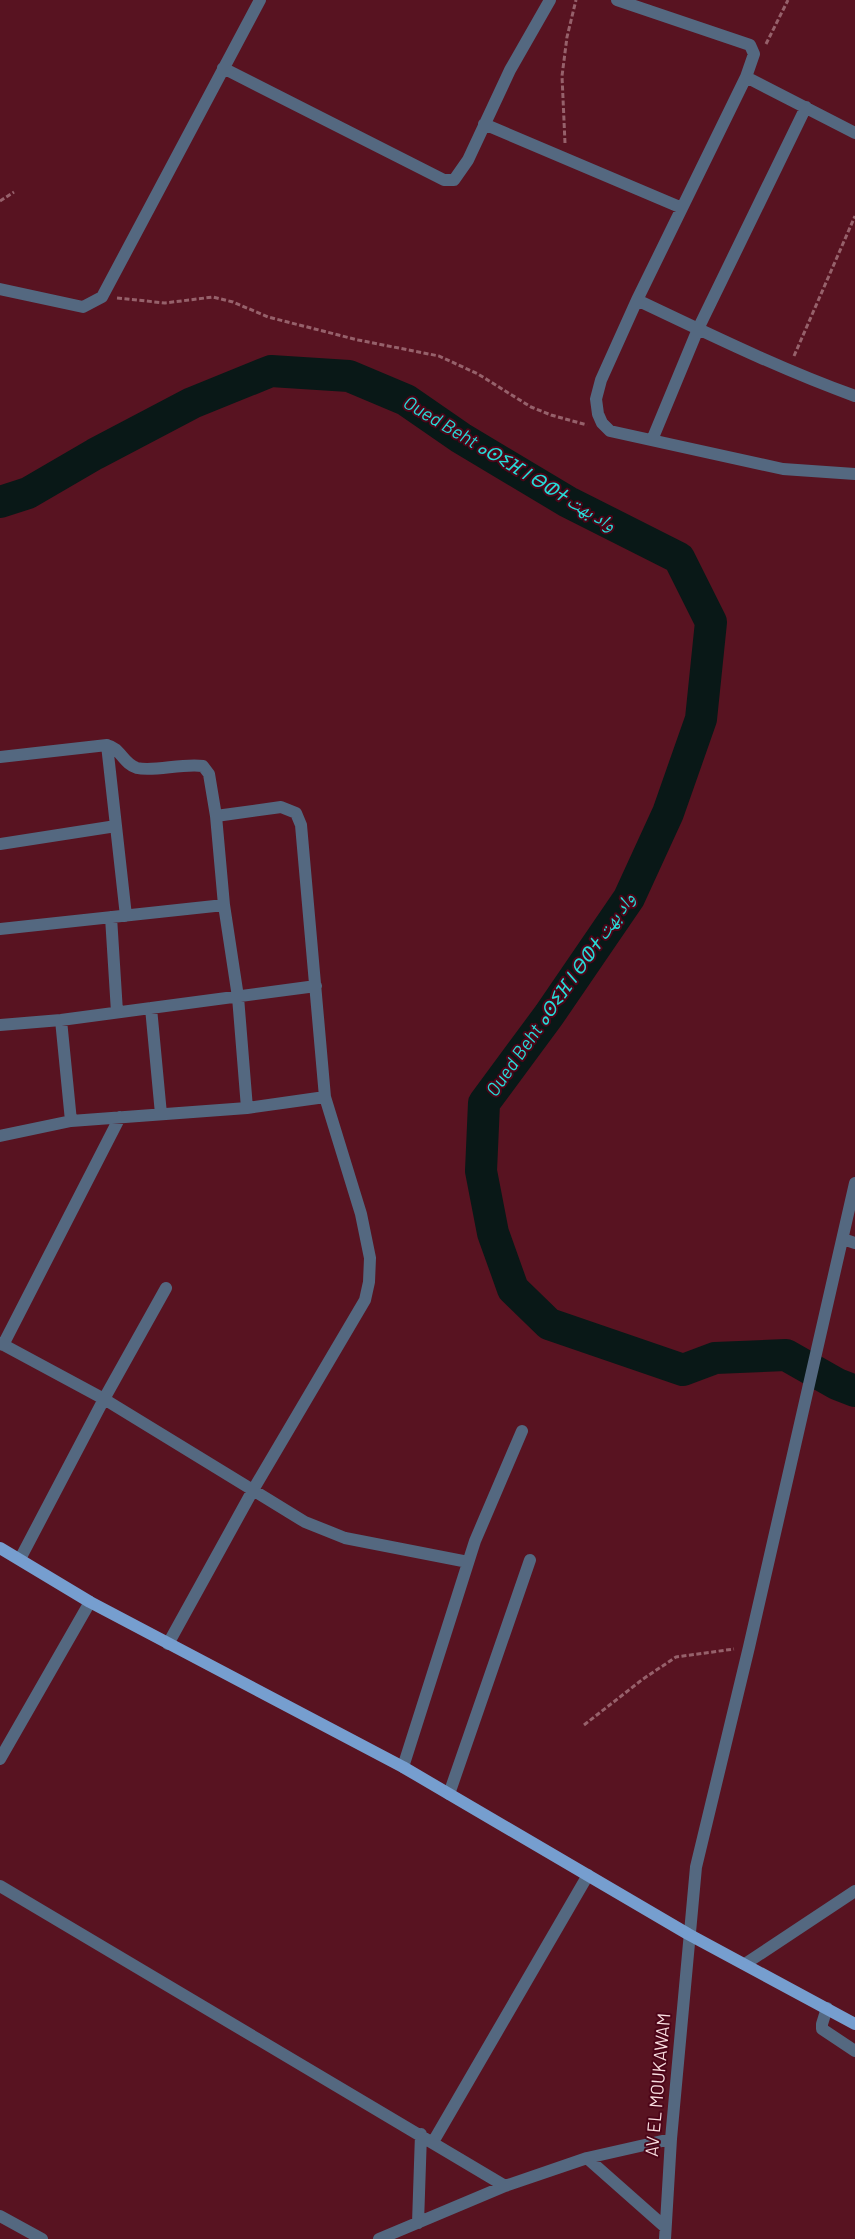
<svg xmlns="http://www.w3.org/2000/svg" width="855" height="2239" font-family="Barlow,'Noto Naskh Arabic','Noto Sans Tifinagh',sans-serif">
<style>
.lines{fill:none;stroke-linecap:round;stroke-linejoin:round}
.river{stroke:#091817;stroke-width:32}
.path{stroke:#96616b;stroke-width:3;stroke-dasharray:5 2.5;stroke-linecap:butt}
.minor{stroke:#546880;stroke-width:12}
.major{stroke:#769ecf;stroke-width:12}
.labels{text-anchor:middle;stroke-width:4;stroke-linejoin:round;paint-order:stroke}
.street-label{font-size:18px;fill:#fadfe1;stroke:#4c0518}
.water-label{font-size:19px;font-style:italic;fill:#27dad7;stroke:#4c0518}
</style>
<rect width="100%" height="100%" fill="#581321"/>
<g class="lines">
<path class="river" d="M 0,502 L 28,493 L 95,454 L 192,403 L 271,371 L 349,376 L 406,400 L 461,438 L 568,502 L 679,558 L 711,622 L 701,719 L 668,813 L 629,898 L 549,1015 L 484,1103 L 481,1171 L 493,1233 L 513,1289 L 549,1324 L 683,1370 L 715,1358 L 786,1355 L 837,1384 L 855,1391"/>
<path class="path" d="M 766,44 L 788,0
M 565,143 L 562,76 L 567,37 L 576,0
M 0,201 L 14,192
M 117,298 L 165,303 L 213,297 L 233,302 L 268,317 L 358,340 L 439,356 L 478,374 L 531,407 L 551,415 L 587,425
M 794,356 L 855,216
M 584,1725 L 643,1679 L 676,1657 L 734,1649"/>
<path class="minor" d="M 617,0 L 750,45 L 754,54 L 746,77 L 637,300 L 601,380 L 596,399 L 598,414 L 602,423 L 610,431 L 783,469 L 855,474
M 223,68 L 444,180 L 454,180 L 468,160 L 510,70 L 550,0
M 746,77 L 855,133
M 484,124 L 682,208
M 0,289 L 83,307 L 102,297 L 260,0
M 637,300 C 709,334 780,369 855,396
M 652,440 L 698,329 L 806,107
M 107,745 L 126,916
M 0,757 L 107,745 C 121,748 123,764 137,768 C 154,772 182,763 203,766 L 209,774 L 216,816 L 281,807 L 296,813 L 301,825 L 325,1097 L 361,1214 L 370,1258 L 369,1282 L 365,1300 L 253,1490 L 168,1644
M 216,816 L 224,905 L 238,997 L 247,1108
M 0,844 L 116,826
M 111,917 L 117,1012
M 0,929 L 224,905
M 151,1008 L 161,1114
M 61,1020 L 71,1121
M 0,1025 L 61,1020 L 316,986
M 0,1136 L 71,1121 L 247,1108 L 325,1097
M 843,1239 L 855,1243
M 0,1343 L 104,1399 L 305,1522 L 345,1538 L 468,1562
M 3,1345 L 120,1117
M 20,1559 L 104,1399 L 166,1288
M 0,1759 L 90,1602
M 403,1767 L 475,1541 L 522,1431
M 449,1794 L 530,1560
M 0,1886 L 505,2186
M 745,1964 L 855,1891
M 827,2008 L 822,2024 L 822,2029 L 855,2051
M 433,2142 L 588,1875
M 587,2158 L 665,2227
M 0,2216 L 42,2239
M 418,2223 L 421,2134
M 379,2239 L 505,2186 L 587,2158 L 671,2139
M 665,2239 L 671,2139 L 696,1867 L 749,1647 L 855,1183"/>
<path class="major" d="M 0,1548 L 90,1602 L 403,1767 L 688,1934 L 855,2024"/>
</g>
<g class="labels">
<g class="street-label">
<text transform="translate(658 2085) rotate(-85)" y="6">AV EL MOUKAWAM</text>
</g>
<g class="water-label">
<text transform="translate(510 463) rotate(31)" y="7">Oued Beht ⴰⵙⵉⴼ ⵏ ⴱⵀⵜ واد بهت</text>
<text transform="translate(560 994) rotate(-55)" y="7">Oued Beht ⴰⵙⵉⴼ ⵏ ⴱⵀⵜ واد بهت</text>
</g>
</g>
</svg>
